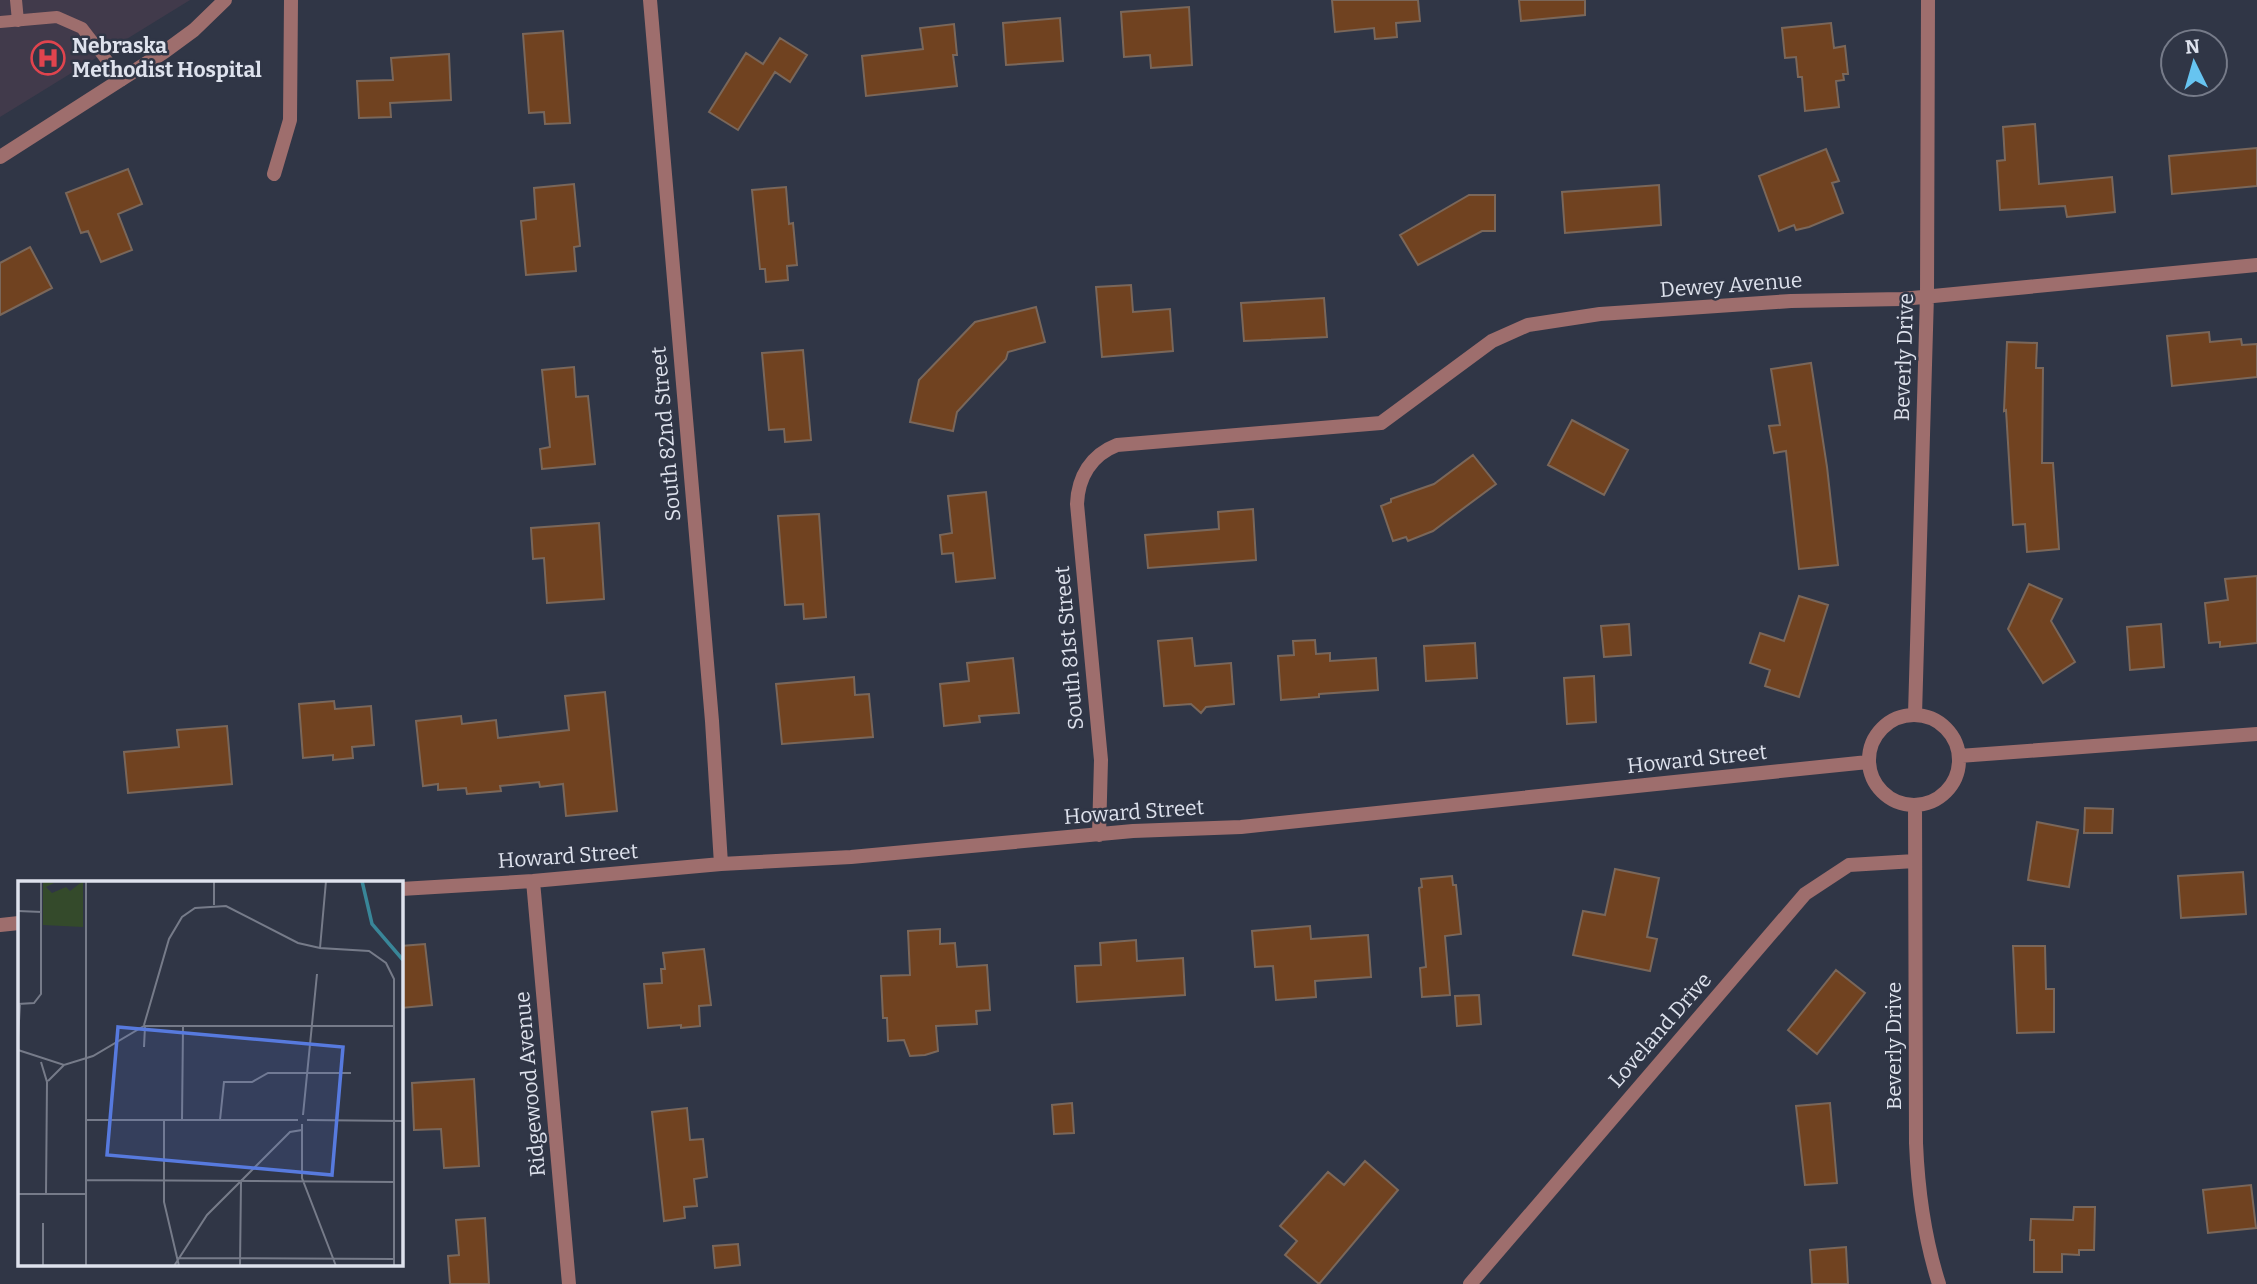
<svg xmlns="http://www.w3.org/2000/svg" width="2257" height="1284" font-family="Bitter,serif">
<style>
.medical{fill:#413a4b}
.building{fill:#704220;stroke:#7a675a;stroke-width:2}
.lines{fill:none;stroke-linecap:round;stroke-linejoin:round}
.service{stroke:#9e6e6d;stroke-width:12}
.minor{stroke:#9e6e6d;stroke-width:14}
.labels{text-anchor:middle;stroke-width:5;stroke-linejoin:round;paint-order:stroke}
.poi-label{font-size:21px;font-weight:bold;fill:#dee2ed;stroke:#303646;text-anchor:start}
.street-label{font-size:21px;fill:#dee2ed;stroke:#303646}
.inset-river{fill:none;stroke:#398698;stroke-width:3.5}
.inset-road{fill:none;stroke:#767b89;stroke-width:2}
.view{fill:#577ade;fill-opacity:0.15;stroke:#577ade;stroke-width:3.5}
.inset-edge{fill:none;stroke:#dee2ed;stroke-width:3.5}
</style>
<rect width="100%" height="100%" fill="#303646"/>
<path class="medical" d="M 0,0 L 190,0 L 0,117 Z"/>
<path class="building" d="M 1332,0 L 1418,0 L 1420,21 L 1396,23 L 1397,37 L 1375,39 L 1374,28 L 1335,32 Z
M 1519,0 L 1585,0 L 1585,15 L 1521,21 Z
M 1189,7 L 1192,65 L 1151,68 L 1150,55 L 1124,57 L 1121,12 Z
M 1060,18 L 1063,61 L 1006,65 L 1003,23 Z
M 1831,23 L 1834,48 L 1845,46 L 1848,74 L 1843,74 L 1844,80 L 1836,81 L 1839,107 L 1805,111 L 1802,77 L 1798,77 L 1796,57 L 1785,58 L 1782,28 Z
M 954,24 L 957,55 L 953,55 L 957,86 L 866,96 L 862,56 L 923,49 L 920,28 Z
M 563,31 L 570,123 L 545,124 L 544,112 L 529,113 L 523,34 Z
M 780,38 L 807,55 L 790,82 L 775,72 L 738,130 L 709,112 L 746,53 L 763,64 Z
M 449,54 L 451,100 L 390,103 L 391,117 L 359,118 L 357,81 L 393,80 L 391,58 Z
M 2035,124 L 2039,184 L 2112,177 L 2115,212 L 2067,217 L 2065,206 L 2000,210 L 1997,161 L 2005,160 L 2003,127 Z
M 2257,148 L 2257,186 L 2172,194 L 2169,156 Z
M 1826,149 L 1839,181 L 1832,183 L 1843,213 L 1809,227 L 1796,230 L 1794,225 L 1779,231 L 1759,176 Z
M 128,169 L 142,204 L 118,214 L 132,250 L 101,262 L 88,231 L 81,233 L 66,193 Z
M 574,184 L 580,246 L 574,247 L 576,271 L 526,275 L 521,221 L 536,219 L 534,188 Z
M 1659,185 L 1661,225 L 1565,233 L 1562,192 Z
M 786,187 L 789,224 L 793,223 L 797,265 L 787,266 L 788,280 L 766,282 L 765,269 L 760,269 L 752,190 Z
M 1469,195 L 1495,195 L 1495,231 L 1482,231 L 1418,265 L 1400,235 Z
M 30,247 L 52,288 L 0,315 L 0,263 Z
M 1131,285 L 1133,312 L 1170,309 L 1173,351 L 1102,357 L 1096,287 Z
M 1324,298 L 1327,337 L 1244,341 L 1241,303 Z
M 1036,307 L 1045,342 L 1008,352 L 1006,359 L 957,412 L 953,431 L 910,422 L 919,380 L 975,322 Z
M 2209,332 L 2210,342 L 2241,339 L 2242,345 L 2257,344 L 2257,377 L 2172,386 L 2167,336 Z
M 2007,342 L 2037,343 L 2036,368 L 2043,368 L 2042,463 L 2053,463 L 2059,549 L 2027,552 L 2025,524 L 2013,525 L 2006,410 L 2004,411 Z
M 803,350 L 811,440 L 785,442 L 784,429 L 769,430 L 762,353 Z
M 1811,363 L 1827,467 L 1838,565 L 1799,569 L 1786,451 L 1774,453 L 1769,426 L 1780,425 L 1771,369 Z
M 574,367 L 576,397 L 588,396 L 595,464 L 542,469 L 540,449 L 550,447 L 542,370 Z
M 1572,420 L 1628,450 L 1604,495 L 1548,465 Z
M 1473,455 L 1496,484 L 1433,531 L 1408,541 L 1406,537 L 1393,541 L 1381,506 L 1391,502 L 1391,499 L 1434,484 Z
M 986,492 L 995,578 L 956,582 L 953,553 L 942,554 L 940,535 L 952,533 L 948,496 Z
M 1253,509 L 1256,560 L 1148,568 L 1145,535 L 1219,529 L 1218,512 Z
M 819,514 L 826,617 L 804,619 L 803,604 L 785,605 L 778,516 Z
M 599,523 L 604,599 L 547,603 L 544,558 L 533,559 L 531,528 Z
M 2257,576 L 2257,643 L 2220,647 L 2220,642 L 2209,643 L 2205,603 L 2228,600 L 2225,579 Z
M 2029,584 L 2062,599 L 2051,621 L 2075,662 L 2043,683 L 2008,629 Z
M 1799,596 L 1828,605 L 1799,697 L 1765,686 L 1770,670 L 1750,663 L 1760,633 L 1784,641 Z
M 1629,624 L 1631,655 L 1604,657 L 1601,626 Z
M 2161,624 L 2164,667 L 2130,670 L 2127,627 Z
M 1192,638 L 1195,666 L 1231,663 L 1234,704 L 1206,707 L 1201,713 L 1191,704 L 1164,706 L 1158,641 Z
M 1315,640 L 1316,654 L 1330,653 L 1330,661 L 1376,658 L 1378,690 L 1319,694 L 1319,697 L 1281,700 L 1278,656 L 1294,655 L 1293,641 Z
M 1475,643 L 1477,678 L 1426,681 L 1424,646 Z
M 1013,658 L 1019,713 L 979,716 L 980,722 L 944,726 L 940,684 L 969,681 L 967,663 Z
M 1594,676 L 1596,722 L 1567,724 L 1564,678 Z
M 854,677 L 855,695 L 869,694 L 873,737 L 782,744 L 776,684 Z
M 605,692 L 617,811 L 566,816 L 563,784 L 540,787 L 539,782 L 500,786 L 501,791 L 467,794 L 466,788 L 438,790 L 438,784 L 423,786 L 416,721 L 461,716 L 462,724 L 496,720 L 498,738 L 569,730 L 565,696 Z
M 334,701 L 335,709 L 371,706 L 374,745 L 352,747 L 353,758 L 333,760 L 333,755 L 303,758 L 299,704 Z
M 227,726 L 232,784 L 128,793 L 124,752 L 179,747 L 177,730 Z
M 2085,808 L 2113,809 L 2112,833 L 2084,833 Z
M 2037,822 L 2078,830 L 2069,887 L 2028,880 Z
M 1615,869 L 1659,878 L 1647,937 L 1657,939 L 1650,971 L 1573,955 L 1583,911 L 1605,915 Z
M 2243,872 L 2246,914 L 2181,918 L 2178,876 Z
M 1452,876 L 1453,885 L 1456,885 L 1461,934 L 1445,936 L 1450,995 L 1422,997 L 1420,968 L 1426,967 L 1419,888 L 1422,887 L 1421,879 Z
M 1310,926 L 1311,939 L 1368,935 L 1371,977 L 1315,981 L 1316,997 L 1276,1000 L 1273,966 L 1255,967 L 1252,931 Z
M 940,929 L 940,944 L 955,943 L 957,967 L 987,965 L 990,1010 L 976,1011 L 977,1024 L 936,1026 L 938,1051 L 925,1055 L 910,1056 L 904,1040 L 888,1041 L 887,1018 L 883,1018 L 881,976 L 910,975 L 908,931 Z
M 1136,940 L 1137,961 L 1183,958 L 1185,995 L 1077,1002 L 1075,966 L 1101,965 L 1100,943 Z
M 425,944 L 432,1005 L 401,1008 L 401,946 Z
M 2013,946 L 2045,946 L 2046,989 L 2054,989 L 2054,1032 L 2017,1033 Z
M 704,949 L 711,1005 L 699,1006 L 700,1026 L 681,1028 L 681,1025 L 648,1028 L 644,984 L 662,983 L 661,969 L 665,969 L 663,953 Z
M 1836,970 L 1865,993 L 1817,1054 L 1788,1030 Z
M 1479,995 L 1481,1024 L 1457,1026 L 1455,996 Z
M 474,1079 L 479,1166 L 444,1168 L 441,1129 L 414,1130 L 412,1083 Z
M 1072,1103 L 1074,1133 L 1054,1134 L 1052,1105 Z
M 1830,1103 L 1837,1183 L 1805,1185 L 1796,1106 Z
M 687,1108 L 690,1140 L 703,1139 L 707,1177 L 694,1179 L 697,1206 L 684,1207 L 685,1218 L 664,1221 L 652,1112 Z
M 1365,1161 L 1398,1190 L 1319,1284 L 1285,1255 L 1297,1241 L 1280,1226 L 1328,1172 L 1344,1185 Z
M 2251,1185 L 2256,1228 L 2208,1233 L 2203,1190 Z
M 2074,1207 L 2095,1207 L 2094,1250 L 2079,1250 L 2079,1255 L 2062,1254 L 2062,1272 L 2034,1272 L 2034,1240 L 2030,1240 L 2031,1219 L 2073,1220 Z
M 485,1218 L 489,1284 L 450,1284 L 448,1256 L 459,1255 L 456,1220 Z
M 738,1244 L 740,1265 L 715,1268 L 713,1246 Z
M 1846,1247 L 1848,1284 L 1812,1284 L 1810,1250 Z"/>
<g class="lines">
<path class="service" d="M 16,0 L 18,21
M 0,22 L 57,17 L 82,28 L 122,80"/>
<path class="minor" d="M 650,0 L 712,721 L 721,864
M 0,157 L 164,52 L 194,30 L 225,0
M 274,174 L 290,120 L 291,0
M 1915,715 L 1927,295 L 1928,0
M1869 760a45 45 0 1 1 90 0a45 45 0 1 1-90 0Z
M 1959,756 L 2257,734
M 1915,805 L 1916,1143 C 1918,1191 1924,1237 1939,1284
M 1099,835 L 1101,760 L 1077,504 C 1078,477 1091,455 1117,445 L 1381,423 L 1492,341 L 1528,325 L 1600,314 L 1791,301 L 1902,299 L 2257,265
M 533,881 L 569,1284
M 401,889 L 533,881 L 721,864 L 851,857 L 1133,831 L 1241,827 L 1868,762
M 0,925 L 19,923
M 1470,1284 L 1805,894 L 1849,865 L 1915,861"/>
</g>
<defs>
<symbol id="hospital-ring" viewBox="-11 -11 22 22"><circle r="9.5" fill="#303646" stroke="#e0444e" stroke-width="1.5"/><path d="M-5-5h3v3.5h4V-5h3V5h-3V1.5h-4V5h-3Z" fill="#e0444e"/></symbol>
</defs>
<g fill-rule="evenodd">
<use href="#hospital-ring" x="29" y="39" width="38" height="38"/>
</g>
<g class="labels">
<g class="poi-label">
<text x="72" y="53">Nebraska<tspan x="72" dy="24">Methodist Hospital</tspan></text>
</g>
<g class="street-label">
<text transform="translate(1731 285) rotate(-4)" y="7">Dewey Avenue</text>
<text transform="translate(1904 357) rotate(-88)" y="7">Beverly Drive</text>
<text transform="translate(666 434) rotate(-95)" y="7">South 82nd Street</text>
<text transform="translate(1069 648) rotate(-95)" y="7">South 81st Street</text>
<text transform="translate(1697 759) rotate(-6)" y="7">Howard Street</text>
<text transform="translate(1134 812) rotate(-4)" y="7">Howard Street</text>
<text transform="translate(568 856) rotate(-4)" y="7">Howard Street</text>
<text transform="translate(1660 1030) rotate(-49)" y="7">Loveland Drive</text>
<text transform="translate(1894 1046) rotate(-90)" y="7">Beverly Drive</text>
<text transform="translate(530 1084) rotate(-95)" y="7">Ridgewood Avenue</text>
</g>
</g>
<g transform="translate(18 881)">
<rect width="385" height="385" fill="#303646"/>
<path d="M 25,0 L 36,2 L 28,6 L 34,12 L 48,6 L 52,10 L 65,0 L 65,46 L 25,44 Z" fill="#344a2b"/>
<path class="inset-river" d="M 344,0 L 354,43 L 385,79"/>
<path class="inset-road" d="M 196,0 L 196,24M 308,0 L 302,67 L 351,70 L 368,82 L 376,98 L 376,385M 0,30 L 24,31M 0,123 L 16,122 L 23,113 L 23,0M 126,144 L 151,58 L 164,36 L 177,27 L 208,25 L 280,62 L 302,67M 0,157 L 2,123M 126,166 L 127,145M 0,169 L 46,184 L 75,175 L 126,145 L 376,145M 23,181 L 29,201 L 28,313M 30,200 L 46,184M 285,234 L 299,93M 69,239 L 280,239M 146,239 L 146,321 L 161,385M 164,239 L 165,145M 202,239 L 206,201 L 234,201 L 250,192 L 333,192M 289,239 L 385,240M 284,243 L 284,297 L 318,385M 68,299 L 376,301M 0,313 L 68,313M 159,377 L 376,378M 25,385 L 25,342M 68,385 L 68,0M 156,385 L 189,334 L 272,251 L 284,249M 222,385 L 223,301"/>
<path class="view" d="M 100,146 L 325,166 L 314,294 L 89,274 Z"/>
<rect width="385" height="385" class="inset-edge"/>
</g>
<g transform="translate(2194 63) rotate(355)"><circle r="33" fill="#303646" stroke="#767b89" stroke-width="2"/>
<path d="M0-5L12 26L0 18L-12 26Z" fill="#67c4f0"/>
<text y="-10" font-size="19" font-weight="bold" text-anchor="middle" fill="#dee2ed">N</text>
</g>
</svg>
